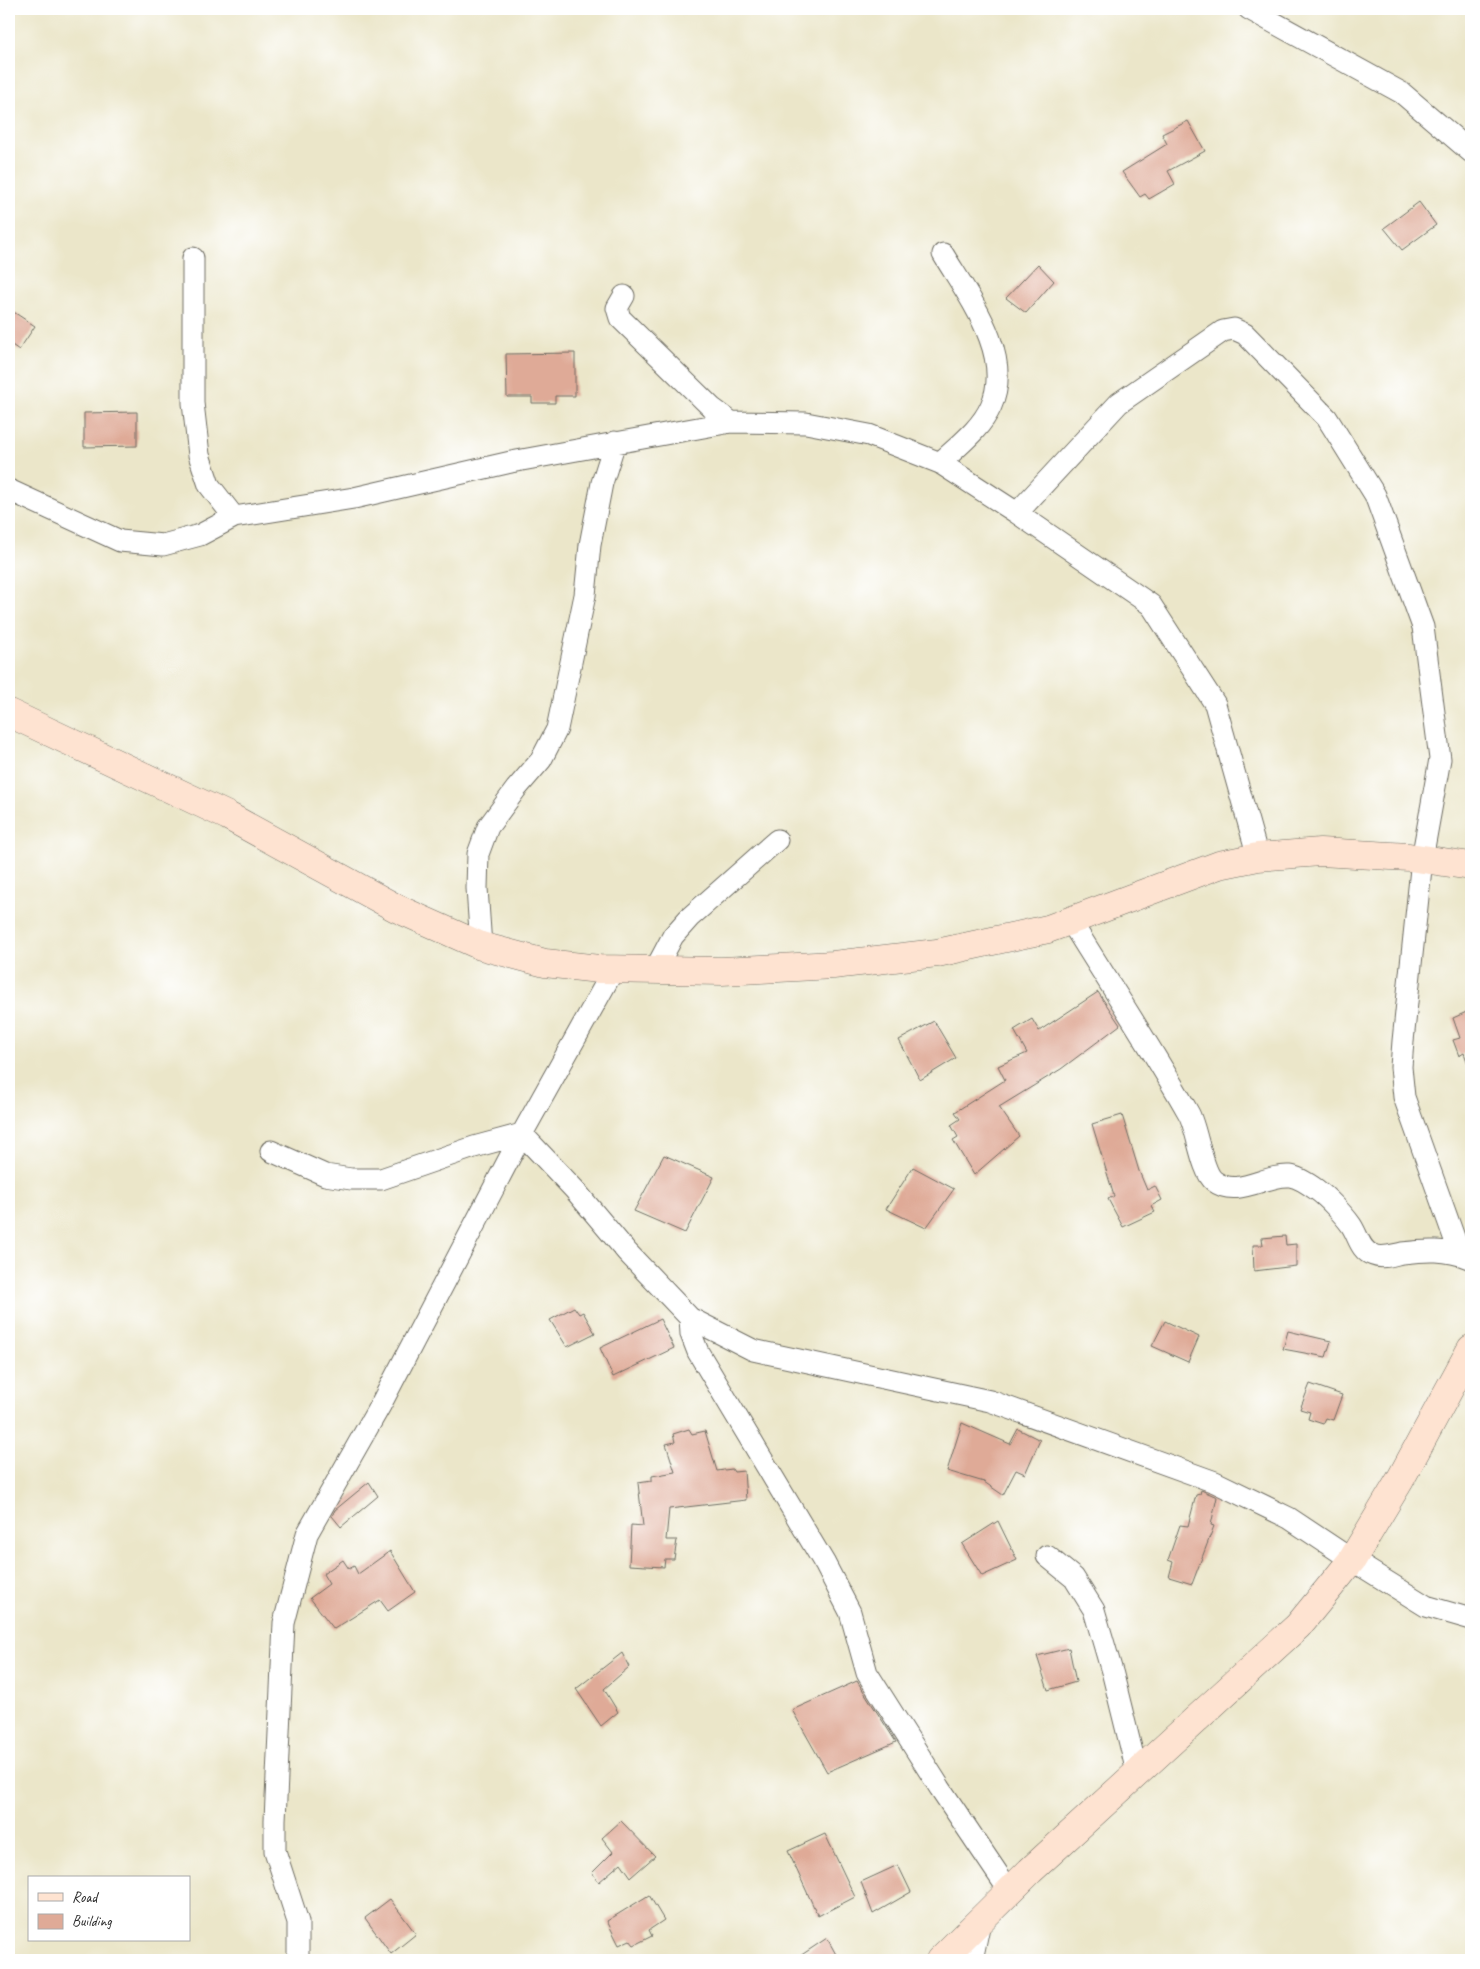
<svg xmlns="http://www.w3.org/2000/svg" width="1480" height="1969" font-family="Caveat,sans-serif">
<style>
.building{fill:#dfaa97}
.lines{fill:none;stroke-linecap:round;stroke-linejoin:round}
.street-casing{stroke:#6e6c62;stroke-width:23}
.secondary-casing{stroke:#6e6c62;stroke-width:29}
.street{stroke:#fff;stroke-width:21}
.secondary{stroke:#fee3d1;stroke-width:28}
</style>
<rect width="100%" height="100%" fill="#fff"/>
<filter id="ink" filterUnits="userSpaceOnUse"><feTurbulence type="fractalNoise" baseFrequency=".02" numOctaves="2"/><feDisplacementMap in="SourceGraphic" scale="10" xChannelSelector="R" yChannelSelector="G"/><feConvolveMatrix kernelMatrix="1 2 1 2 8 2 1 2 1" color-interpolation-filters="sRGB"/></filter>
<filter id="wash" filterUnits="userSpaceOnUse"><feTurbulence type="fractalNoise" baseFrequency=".0096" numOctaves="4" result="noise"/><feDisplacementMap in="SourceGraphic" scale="20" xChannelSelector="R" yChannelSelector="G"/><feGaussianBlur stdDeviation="1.12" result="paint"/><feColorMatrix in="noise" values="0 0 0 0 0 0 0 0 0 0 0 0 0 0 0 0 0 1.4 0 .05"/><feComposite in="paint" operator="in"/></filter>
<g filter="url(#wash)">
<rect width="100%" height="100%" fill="#ebe6c9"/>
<g id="blocks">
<path class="building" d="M 1188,121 L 1205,151 L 1168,171 L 1175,184 L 1149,199 L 1145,194 L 1140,197 L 1122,172 L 1167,144 L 1162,134 Z
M 1419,202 L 1436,225 L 1402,250 L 1384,228 Z
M 1038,264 L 1054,281 L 1026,313 L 1006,298 Z
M 9,309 L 35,326 L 19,350 L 9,343 Z
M 575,353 L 575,396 L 555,396 L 555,403 L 532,403 L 532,397 L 507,397 L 506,354 Z
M 137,412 L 137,446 L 84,447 L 84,413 Z
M 1098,992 L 1120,1025 L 1061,1069 L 999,1107 L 1019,1136 L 974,1175 L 953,1140 L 958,1137 L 951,1125 L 960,1119 L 955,1112 L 1005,1080 L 998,1066 L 1027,1053 L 1014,1030 L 1032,1019 L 1039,1031 Z
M 1471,1010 L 1471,1064 L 1468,1064 L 1464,1053 L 1459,1056 L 1453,1040 L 1460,1038 L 1453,1018 Z
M 934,1021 L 956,1058 L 920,1080 L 899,1040 Z
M 1122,1115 L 1139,1171 L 1147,1190 L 1155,1186 L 1162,1200 L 1151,1206 L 1155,1212 L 1123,1227 L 1108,1199 L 1114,1196 L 1092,1124 Z
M 664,1155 L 714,1177 L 685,1233 L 634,1211 Z
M 913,1167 L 954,1189 L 926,1228 L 886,1209 Z
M 1285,1236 L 1286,1245 L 1296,1244 L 1296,1266 L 1254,1271 L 1253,1245 L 1263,1245 L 1262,1238 Z
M 574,1307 L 579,1314 L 583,1312 L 595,1333 L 567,1347 L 550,1320 Z
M 660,1319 L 674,1348 L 613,1377 L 600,1348 Z
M 1165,1321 L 1199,1337 L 1188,1362 L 1152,1346 Z
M 1288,1331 L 1331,1341 L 1326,1357 L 1283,1349 Z
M 1310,1384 L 1342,1395 L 1333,1420 L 1326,1418 L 1323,1424 L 1308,1419 L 1310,1412 L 1300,1409 Z
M 962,1423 L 1010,1444 L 1018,1429 L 1040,1440 L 1025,1474 L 1016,1470 L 1003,1495 L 984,1482 L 947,1471 Z
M 689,1429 L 692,1434 L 705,1431 L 717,1471 L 732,1469 L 734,1472 L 744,1471 L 746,1500 L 669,1509 L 666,1540 L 677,1540 L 674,1559 L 665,1559 L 664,1567 L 629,1565 L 631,1525 L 643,1526 L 638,1483 L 652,1481 L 652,1476 L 675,1472 L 666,1444 L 675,1442 L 673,1434 Z
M 369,1482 L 378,1496 L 341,1527 L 332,1516 L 335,1510 Z
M 1201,1490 L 1217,1497 L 1211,1525 L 1214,1526 L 1192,1584 L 1169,1577 L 1173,1562 L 1168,1560 L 1180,1525 L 1188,1526 L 1196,1495 L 1200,1494 Z
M 998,1521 L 1017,1560 L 982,1576 L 962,1544 Z
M 390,1551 L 415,1592 L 388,1611 L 380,1600 L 334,1629 L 310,1598 L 329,1584 L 323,1574 L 343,1560 L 349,1569 L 354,1566 L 358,1574 Z
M 1069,1648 L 1076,1682 L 1048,1690 L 1037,1656 Z
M 622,1653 L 629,1667 L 604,1689 L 618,1712 L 601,1726 L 576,1689 Z
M 857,1681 L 896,1742 L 827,1772 L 792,1710 Z
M 621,1821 L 655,1856 L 631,1877 L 621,1863 L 599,1882 L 592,1873 L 613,1852 L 602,1838 Z
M 825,1834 L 855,1897 L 818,1916 L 788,1851 Z
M 898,1865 L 911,1892 L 873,1914 L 861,1882 Z
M 649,1895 L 664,1920 L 649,1930 L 652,1936 L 634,1945 L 630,1940 L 619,1945 L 607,1921 Z
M 390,1899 L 416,1934 L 391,1954 L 365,1918 Z
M 827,1938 L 839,1960 L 794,1960 Z"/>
</g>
</g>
<g filter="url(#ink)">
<use href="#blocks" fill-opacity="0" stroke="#6e6c62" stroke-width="1"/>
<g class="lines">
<defs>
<path id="street" d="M 1249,9 L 1402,93 L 1471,152
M 193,258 L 193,403 L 199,455 L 209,485 L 234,517
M 624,296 L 617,308 L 620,318 L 712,408 L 731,422
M 940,463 C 958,446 981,429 991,406 C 1014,355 968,296 943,254
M 9,490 L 120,541 L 163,545 L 200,535 L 234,517 L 354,498 L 511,462 L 731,422 L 806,423 L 869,435 L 940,463 L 1017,513 L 1151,605 L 1215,704 L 1258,857
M 1017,513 L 1119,403 L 1223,331 L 1234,329 L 1245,334 L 1327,418 L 1375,495 L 1423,627 L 1440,759 L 1422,859 L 1403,1041 L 1401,1067 L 1404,1097 L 1460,1254
M 1070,920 C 1110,985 1152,1048 1189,1114 C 1197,1129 1202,1172 1214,1181 C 1237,1199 1265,1174 1290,1176 C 1299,1177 1310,1185 1317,1190 C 1327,1197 1344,1215 1351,1225 C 1358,1235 1360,1251 1373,1255 C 1383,1259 1392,1255 1402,1253 C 1426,1250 1447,1249 1469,1258
M 481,946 L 477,888 L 478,854 L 488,827 L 516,789 L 541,760 L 557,729 L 585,595 L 590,545 L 602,483 L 615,442
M 655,970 L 673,936 L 689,918 L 777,840
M 271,1151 L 325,1175 L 351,1179 L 381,1179 L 474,1147 L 522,1134 L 574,1189 L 627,1252 L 690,1318 L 691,1334 L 698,1352 L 825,1564 L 850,1612 L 867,1673 L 940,1788 L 1010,1892
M 690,1318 L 753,1350 L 990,1401 L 1215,1482 L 1289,1518 L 1352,1560 L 1426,1606 L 1471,1619
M 1047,1556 L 1074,1578 L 1094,1610 L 1113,1675 L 1137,1772
M 298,1960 L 298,1922 L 275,1851 L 275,1820 L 284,1623 L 307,1534 L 381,1404 L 522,1134 L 614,969
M 972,1960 L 980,1922"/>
<path id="secondary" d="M 9,713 L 228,816 L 396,908 L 481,946 L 545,963 L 599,969 L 722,971 L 833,965 L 937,953 L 1048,929 L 1219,865 L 1258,857 L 1320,852 L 1409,857 L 1471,866
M 940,1960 L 1030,1871 L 1298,1626 L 1352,1560 L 1400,1480 L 1471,1349"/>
</defs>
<use href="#street" class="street-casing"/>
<use href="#secondary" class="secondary-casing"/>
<use href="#street" class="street"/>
<use href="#secondary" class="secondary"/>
</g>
</g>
<rect width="1480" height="1969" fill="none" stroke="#fff" stroke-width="30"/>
<rect x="28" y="1876" width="162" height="65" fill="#ffffff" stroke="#aaaaaa"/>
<rect x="38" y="1893" width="25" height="8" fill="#fee3d1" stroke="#aaaaaa"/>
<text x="72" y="1902" font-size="15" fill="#2b2b2b">Road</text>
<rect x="38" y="1914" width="25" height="15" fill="#dfaa97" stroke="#aaaaaa"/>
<text x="72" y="1926" font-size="15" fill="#2b2b2b">Building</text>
</svg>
